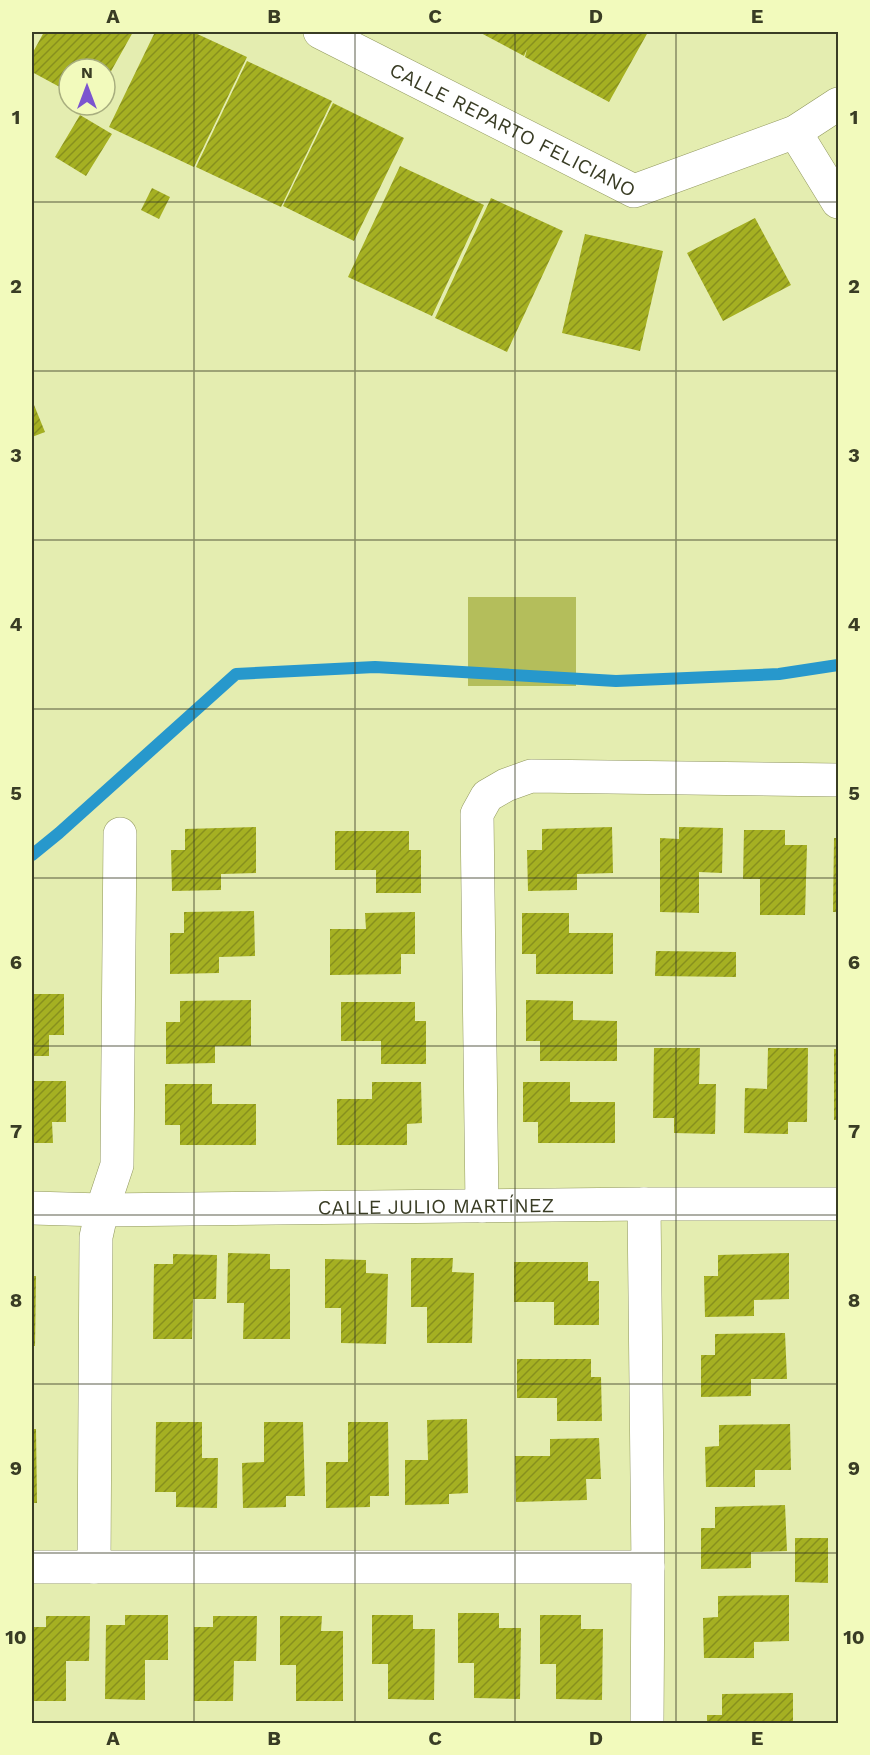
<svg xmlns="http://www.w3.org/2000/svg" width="870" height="1755" font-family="'Work Sans',sans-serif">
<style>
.green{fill:#b4be5b}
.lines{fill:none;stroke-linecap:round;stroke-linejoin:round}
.stream{stroke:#2798cc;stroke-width:12}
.building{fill:url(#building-hatch)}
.minor-casing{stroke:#90975d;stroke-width:34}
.minor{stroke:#fff;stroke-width:33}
.grid{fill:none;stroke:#393c24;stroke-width:1.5;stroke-opacity:0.55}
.labels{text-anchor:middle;stroke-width:4.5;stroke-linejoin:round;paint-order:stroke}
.street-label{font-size:20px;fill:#393c24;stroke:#f2fabc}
.neatline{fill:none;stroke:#393c24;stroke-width:2}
.grid-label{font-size:20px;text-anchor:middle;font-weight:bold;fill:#393c24}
</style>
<defs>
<pattern id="building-hatch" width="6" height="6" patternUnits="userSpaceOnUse" patternTransform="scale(1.5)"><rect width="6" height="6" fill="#a5b022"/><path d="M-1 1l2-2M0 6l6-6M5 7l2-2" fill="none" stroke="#87901d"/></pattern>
</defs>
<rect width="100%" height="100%" fill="#e4edb0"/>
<path class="green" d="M 468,597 L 576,597 L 576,686 L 468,686 Z"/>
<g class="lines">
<path class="stream" d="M 32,855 L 59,833 L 236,674 L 375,667 L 616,681 L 779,674 L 838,665"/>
</g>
<path class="building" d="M 44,32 L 133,32 L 105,82 L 105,69 L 69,69 L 69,92 L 32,72 L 32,54 Z
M 155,32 L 193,32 L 247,57 L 194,167 L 109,127 Z
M 479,32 L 648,32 L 609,102 L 525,57 L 527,49 L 524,56 Z
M 247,61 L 332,101 L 281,207 L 196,167 Z
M 333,103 L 404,138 L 354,241 L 283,206 Z
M 80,115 L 112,134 L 86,176 L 55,157 Z
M 400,166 L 484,205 L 432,316 L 348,277 Z
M 152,188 L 170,197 L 159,219 L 141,210 Z
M 491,198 L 563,231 L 507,352 L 435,318 Z
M 755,218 L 791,285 L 723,321 L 687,253 Z
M 585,234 L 663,251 L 640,351 L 562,333 Z
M 32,400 L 45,432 L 32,437 Z
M 256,827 L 256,873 L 221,874 L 221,890 L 172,891 L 171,850 L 185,850 L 185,829 Z
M 612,827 L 613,873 L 577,874 L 577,890 L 528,891 L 527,850 L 542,850 L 542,829 Z
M 679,827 L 723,828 L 722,873 L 699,872 L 699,913 L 660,912 L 660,838 L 679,839 Z
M 744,830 L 785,830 L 785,845 L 807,845 L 805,915 L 760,915 L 760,879 L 743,879 Z
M 335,831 L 409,831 L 409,850 L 421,850 L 421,893 L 376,893 L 376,870 L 335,870 Z
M 834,838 L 838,838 L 838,912 L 833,912 Z
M 254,911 L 255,956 L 219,957 L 219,973 L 170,974 L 170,933 L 184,933 L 184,912 Z
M 415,912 L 415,954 L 401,954 L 401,974 L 330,975 L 330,929 L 366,929 L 365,913 Z
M 522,913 L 569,913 L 569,933 L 613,933 L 613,974 L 536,974 L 536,954 L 522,954 Z
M 656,951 L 736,952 L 736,977 L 655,976 Z
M 32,994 L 64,994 L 64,1035 L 49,1035 L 49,1056 L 32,1056 Z
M 251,1000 L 251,1046 L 215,1046 L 215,1063 L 166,1064 L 166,1022 L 180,1022 L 180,1001 Z
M 526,1000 L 573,1001 L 573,1020 L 617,1021 L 617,1061 L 540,1061 L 540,1041 L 526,1041 Z
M 341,1002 L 415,1002 L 415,1021 L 426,1021 L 426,1064 L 381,1064 L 381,1041 L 341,1041 Z
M 654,1048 L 700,1048 L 699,1084 L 716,1084 L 715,1134 L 674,1133 L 674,1118 L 653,1118 Z
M 768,1048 L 808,1048 L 807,1122 L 788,1122 L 788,1134 L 744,1133 L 745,1088 L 767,1089 Z
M 834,1049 L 838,1049 L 838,1120 L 834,1120 Z
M 32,1081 L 66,1081 L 66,1122 L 52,1122 L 53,1143 L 32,1143 Z
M 372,1082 L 421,1082 L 422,1123 L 407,1124 L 407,1145 L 337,1145 L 337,1099 L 372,1099 Z
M 523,1082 L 570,1082 L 570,1102 L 615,1102 L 615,1143 L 538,1143 L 538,1122 L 523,1122 Z
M 165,1084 L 212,1084 L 212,1104 L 256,1104 L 256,1145 L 180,1145 L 180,1125 L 165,1125 Z
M 228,1253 L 270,1254 L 270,1269 L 290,1269 L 290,1339 L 243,1339 L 244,1303 L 227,1303 Z
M 789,1253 L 789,1299 L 754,1300 L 754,1316 L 705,1317 L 704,1276 L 718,1276 L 718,1255 Z
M 173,1254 L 217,1255 L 216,1299 L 193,1299 L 192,1339 L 153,1339 L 154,1264 L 173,1264 Z
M 411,1258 L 453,1258 L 452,1272 L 474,1273 L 472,1343 L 427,1343 L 427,1307 L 411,1307 Z
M 325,1259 L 366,1260 L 366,1273 L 388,1274 L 386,1344 L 341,1343 L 341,1308 L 325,1308 Z
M 514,1262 L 588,1262 L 588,1281 L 599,1281 L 599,1325 L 554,1325 L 554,1302 L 514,1302 Z
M 32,1276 L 36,1276 L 35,1346 L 32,1346 Z
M 785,1333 L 787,1379 L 751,1379 L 751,1396 L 701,1397 L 701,1355 L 715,1355 L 715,1334 Z
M 517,1359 L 591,1359 L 591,1377 L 601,1377 L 602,1421 L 557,1421 L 557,1398 L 517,1398 Z
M 467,1419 L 468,1493 L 449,1494 L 449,1504 L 405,1505 L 405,1460 L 428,1460 L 427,1420 Z
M 156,1422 L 202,1422 L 202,1458 L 218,1458 L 217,1508 L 176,1507 L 176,1492 L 155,1492 Z
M 264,1422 L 303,1422 L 305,1496 L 286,1496 L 286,1507 L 243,1508 L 242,1463 L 264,1462 Z
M 348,1422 L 388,1422 L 389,1496 L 370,1496 L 370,1507 L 326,1508 L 326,1462 L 348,1462 Z
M 790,1424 L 791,1470 L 755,1470 L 755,1487 L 706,1487 L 705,1447 L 719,1446 L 719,1425 Z
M 32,1429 L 36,1429 L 37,1503 L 32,1503 Z
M 599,1438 L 601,1479 L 586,1479 L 587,1500 L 516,1502 L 515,1456 L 550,1456 L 550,1439 Z
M 785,1505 L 787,1551 L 751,1552 L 751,1568 L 701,1569 L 701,1528 L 715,1528 L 715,1507 Z
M 795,1538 L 828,1538 L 828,1583 L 795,1582 Z
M 789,1595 L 789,1641 L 754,1642 L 754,1658 L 704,1658 L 703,1618 L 718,1617 L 718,1596 Z
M 458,1613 L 499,1613 L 499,1628 L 521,1628 L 520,1699 L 474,1698 L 474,1663 L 458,1663 Z
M 125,1615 L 168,1615 L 168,1660 L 145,1660 L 145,1700 L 105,1699 L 106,1625 L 125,1625 Z
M 372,1615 L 413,1615 L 413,1629 L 435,1629 L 434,1700 L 388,1699 L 388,1664 L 372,1664 Z
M 540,1615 L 581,1615 L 581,1629 L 603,1629 L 602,1700 L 556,1699 L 556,1664 L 540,1664 Z
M 46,1616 L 90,1616 L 89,1661 L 66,1661 L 66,1701 L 32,1701 L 32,1627 L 46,1627 Z
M 213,1616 L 257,1616 L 256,1661 L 234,1661 L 233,1701 L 194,1701 L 194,1627 L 213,1627 Z
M 280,1616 L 322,1616 L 321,1631 L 343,1631 L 343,1701 L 296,1701 L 296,1665 L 280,1665 Z
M 793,1693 L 793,1724 L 707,1724 L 707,1715 L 722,1715 L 722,1694 Z"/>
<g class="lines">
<defs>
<g id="minor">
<path id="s1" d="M 320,32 L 634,191 L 795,132 L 838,104"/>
<path d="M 795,132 L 838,202"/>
<path d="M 644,1204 L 648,1567 L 647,1724"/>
<path d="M 482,1206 L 477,814 L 487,796 L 506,785 L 531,776 L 838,780"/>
<path id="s2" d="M 32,1208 L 102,1210 L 644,1204 L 838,1204"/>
<path d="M 32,1567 L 648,1567"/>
<path d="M 94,1567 L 96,1237 L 102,1210 L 117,1165 L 120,834"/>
</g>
</defs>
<use href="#minor" class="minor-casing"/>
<use href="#minor" class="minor"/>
</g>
<path class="grid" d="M 194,32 L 194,1724M 355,32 L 355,1724M 515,32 L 515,1724M 676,32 L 676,1724M 32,202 L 838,202M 32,371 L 838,371M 32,540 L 838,540M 32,709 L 838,709M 32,878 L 838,878M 32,1046 L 838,1046M 32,1215 L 838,1215M 32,1384 L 838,1384M 32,1553 L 838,1553"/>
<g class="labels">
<g class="street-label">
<text dy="7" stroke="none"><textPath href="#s1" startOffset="216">CALLE REPARTO FELICIANO</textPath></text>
<text dy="7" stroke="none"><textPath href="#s2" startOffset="404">CALLE JULIO MARTÍNEZ</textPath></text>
</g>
</g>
<rect width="870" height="1755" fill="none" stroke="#f2fabc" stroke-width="66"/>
<g transform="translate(87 87)"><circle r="28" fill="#f2fabc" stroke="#a8ae7f" stroke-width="1.5"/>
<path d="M0-4.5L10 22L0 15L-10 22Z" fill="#7b55cf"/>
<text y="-9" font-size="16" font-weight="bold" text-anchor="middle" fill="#393c24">N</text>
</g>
<rect x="33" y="33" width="804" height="1689" class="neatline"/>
<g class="grid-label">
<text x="113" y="23">A</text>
<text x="274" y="23">B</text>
<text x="435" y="23">C</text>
<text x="596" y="23">D</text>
<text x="757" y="23">E</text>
<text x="16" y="124">1</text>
<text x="854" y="124">1</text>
<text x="16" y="293">2</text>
<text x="854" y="293">2</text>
<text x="16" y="462">3</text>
<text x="854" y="462">3</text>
<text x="16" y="631">4</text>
<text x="854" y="631">4</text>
<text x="16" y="800">5</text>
<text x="854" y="800">5</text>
<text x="16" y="969">6</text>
<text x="854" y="969">6</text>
<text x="16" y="1138">7</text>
<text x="854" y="1138">7</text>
<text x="16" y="1307">8</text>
<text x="854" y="1307">8</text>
<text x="16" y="1475">9</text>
<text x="854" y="1475">9</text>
<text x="16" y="1644">10</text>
<text x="854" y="1644">10</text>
<text x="113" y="1745">A</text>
<text x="274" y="1745">B</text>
<text x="435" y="1745">C</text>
<text x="596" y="1745">D</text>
<text x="757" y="1745">E</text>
</g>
</svg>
